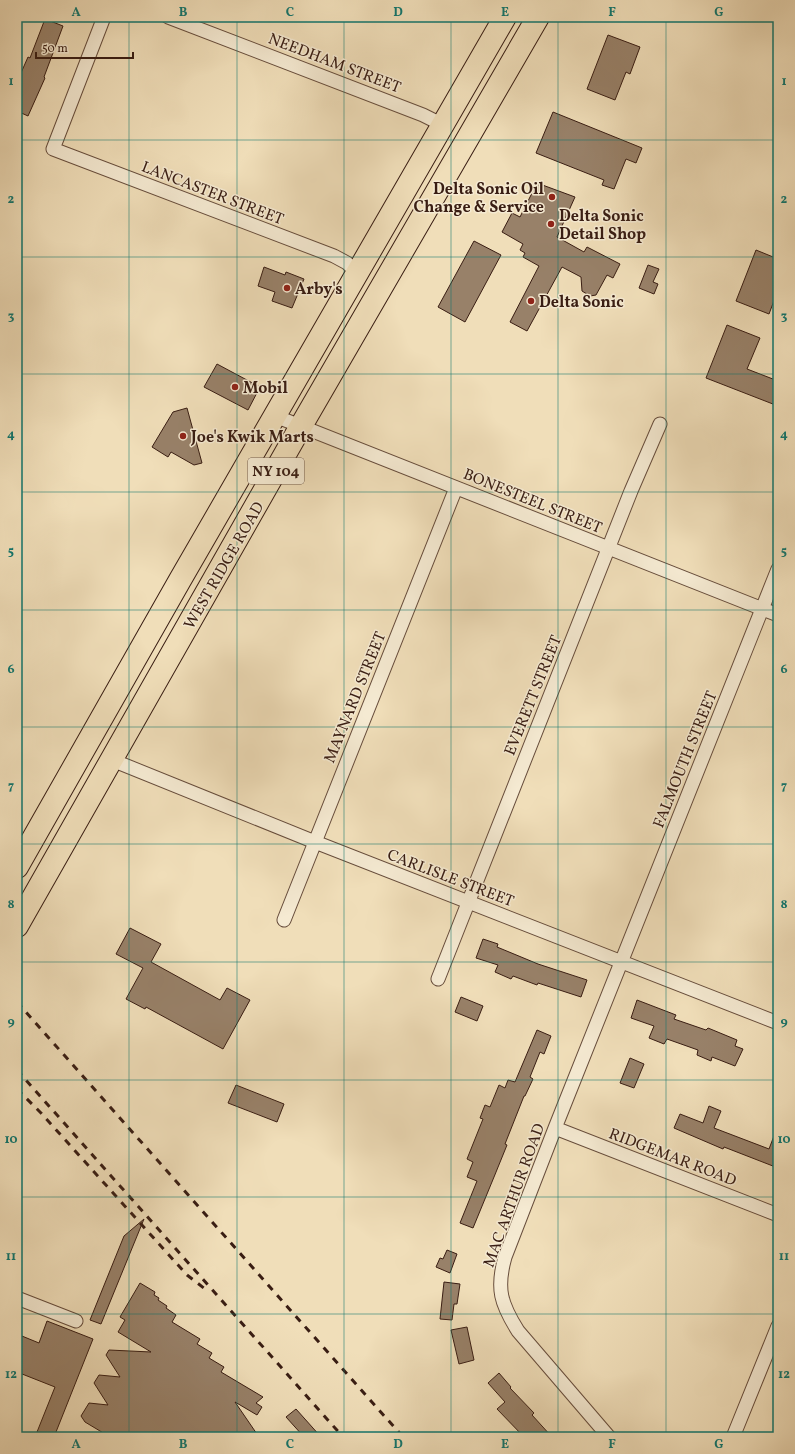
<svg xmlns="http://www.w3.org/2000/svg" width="795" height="1454" font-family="Vollkorn,serif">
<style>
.building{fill:#988169;stroke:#391d13}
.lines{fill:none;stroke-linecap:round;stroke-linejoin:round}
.street-casing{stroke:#674d3c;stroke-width:15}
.highway-casing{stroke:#391d13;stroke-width:24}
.street{stroke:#f5ead2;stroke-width:13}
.highway{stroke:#f0deb9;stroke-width:22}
.rail{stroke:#391d13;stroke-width:3;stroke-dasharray:7 7;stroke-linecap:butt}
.grid{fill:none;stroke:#0f766e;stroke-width:1;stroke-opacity:0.55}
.poi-dot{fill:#8f2418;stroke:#f5ead2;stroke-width:1.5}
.labels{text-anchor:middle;stroke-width:3;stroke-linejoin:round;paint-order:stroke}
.shield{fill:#f5ead2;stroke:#715a4c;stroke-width:1}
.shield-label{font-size:15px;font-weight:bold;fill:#391d13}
.street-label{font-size:16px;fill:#391d13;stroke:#f5ead2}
.poi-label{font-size:16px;font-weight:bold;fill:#391d13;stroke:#f5ead2;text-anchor:start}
.neatline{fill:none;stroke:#0f766e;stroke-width:1.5}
.grid-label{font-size:13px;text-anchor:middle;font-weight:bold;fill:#0f766e}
</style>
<rect width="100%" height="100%" fill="#f0deb9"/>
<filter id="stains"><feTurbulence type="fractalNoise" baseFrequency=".005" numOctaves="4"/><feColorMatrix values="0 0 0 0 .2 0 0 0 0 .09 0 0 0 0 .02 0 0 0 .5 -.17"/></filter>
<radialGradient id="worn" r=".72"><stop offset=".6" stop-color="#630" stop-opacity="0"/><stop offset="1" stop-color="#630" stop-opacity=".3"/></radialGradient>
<path class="building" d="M 45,19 L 63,26 L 44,77 L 45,78 L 28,116 L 17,111 L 17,82 L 28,57 L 30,58 Z
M 608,35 L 640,47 L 630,74 L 626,72 L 615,100 L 587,89 Z
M 553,112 L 642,148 L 636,163 L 626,159 L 614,189 L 602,185 L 604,180 L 536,153 Z
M 537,183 L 575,197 L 557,237 L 584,252 L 587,247 L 620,264 L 613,278 L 607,275 L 596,295 L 590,296 L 582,291 L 581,277 L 562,267 L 527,331 L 510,322 L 539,266 L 523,257 L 525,253 L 520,250 L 523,244 L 502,232 L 512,213 L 520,217 Z
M 474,241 L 501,255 L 465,322 L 438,307 Z
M 756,250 L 778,259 L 778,290 L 769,314 L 736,301 Z
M 648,265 L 659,269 L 653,282 L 658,284 L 654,294 L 639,288 Z
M 264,267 L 285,275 L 286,272 L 304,279 L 292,308 L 272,301 L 275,292 L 258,286 Z
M 727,325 L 760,338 L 747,369 L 778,381 L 778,406 L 706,378 Z
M 217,364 L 260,387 L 248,410 L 204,387 Z
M 187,408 L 202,463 L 194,465 L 171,452 L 168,457 L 152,447 L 173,412 Z
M 130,928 L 161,944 L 151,962 L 220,1000 L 227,988 L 250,1000 L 223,1049 L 146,1007 L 145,1009 L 126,999 L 143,968 L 116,954 Z
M 483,939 L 498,944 L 497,947 L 538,964 L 587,980 L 581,997 L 538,983 L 537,985 L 513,976 L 511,979 L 495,972 L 498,965 L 476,958 Z
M 461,997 L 483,1006 L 477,1021 L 455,1012 Z
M 637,1000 L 676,1015 L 674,1019 L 706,1030 L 708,1028 L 737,1040 L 735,1046 L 743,1049 L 735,1066 L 712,1057 L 711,1061 L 697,1055 L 698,1050 L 667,1039 L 664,1044 L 649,1038 L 654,1026 L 631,1018 Z
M 537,1030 L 551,1036 L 544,1054 L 540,1052 L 530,1077 L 533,1079 L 525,1096 L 524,1096 L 505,1144 L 507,1145 L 494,1177 L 473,1228 L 460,1223 L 477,1181 L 467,1177 L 473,1162 L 467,1159 L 483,1119 L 480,1118 L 485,1105 L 490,1107 L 499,1085 L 505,1088 L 508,1080 L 515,1082 Z
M 630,1058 L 644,1064 L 634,1088 L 620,1083 Z
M 236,1085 L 284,1104 L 277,1122 L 228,1103 Z
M 709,1106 L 721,1111 L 714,1128 L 769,1149 L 777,1128 L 778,1129 L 778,1168 L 724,1147 L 723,1149 L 674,1128 L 680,1114 L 703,1123 Z
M 144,1219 L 101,1324 L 90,1320 L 124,1236 Z
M 447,1250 L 457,1254 L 450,1273 L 436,1267 L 440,1258 L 443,1259 Z
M 444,1282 L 460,1284 L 457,1304 L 454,1304 L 452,1320 L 440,1319 Z
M 140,1283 L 155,1292 L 154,1295 L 159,1298 L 158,1300 L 167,1306 L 166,1308 L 176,1315 L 172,1322 L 200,1339 L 197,1344 L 212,1353 L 209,1358 L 224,1367 L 221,1372 L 263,1397 L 256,1403 L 262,1407 L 257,1415 L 235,1402 L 259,1437 L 110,1437 L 85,1422 L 81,1416 L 89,1403 L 108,1405 L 94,1383 L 99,1375 L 120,1377 L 106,1355 L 109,1350 L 151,1352 L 118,1332 L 125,1320 L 120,1317 Z
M 47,1321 L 93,1339 L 54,1437 L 35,1437 L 55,1387 L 17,1372 L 17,1334 L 39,1343 Z
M 467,1327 L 474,1360 L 459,1364 L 451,1330 Z
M 499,1373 L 511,1387 L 510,1388 L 534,1413 L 532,1415 L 552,1437 L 524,1437 L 497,1409 L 505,1402 L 488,1383 Z
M 296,1409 L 321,1437 L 304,1437 L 286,1417 Z"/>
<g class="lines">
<defs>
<path id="street" d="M 104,17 L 53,149 L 334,256 L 347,263 L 358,274
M 168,17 L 423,115 L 443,125
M 275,416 L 778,615
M 112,760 L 315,842 L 778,1023
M 284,920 L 456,488
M 438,979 L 631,491 L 660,424
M 555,1128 L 778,1215
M 17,1298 L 76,1321
M 609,1437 L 518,1331 C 501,1304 496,1289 505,1257 L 555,1128 L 778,569
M 733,1437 L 778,1326"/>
<path id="highway" d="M 17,867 L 180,580 L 505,17
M 17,926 L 301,426 L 538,17"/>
</defs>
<use href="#street" class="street-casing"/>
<use href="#highway" class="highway-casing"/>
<use href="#street" class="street"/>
<use href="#highway" class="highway"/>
<path class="rail" d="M 17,1002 L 403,1437
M 17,1070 L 343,1437
M 17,1089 L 41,1113 L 187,1275 L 209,1292"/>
</g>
<path class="grid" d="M 129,17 L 129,1437M 237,17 L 237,1437M 344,17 L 344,1437M 451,17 L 451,1437M 558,17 L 558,1437M 666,17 L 666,1437M 17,140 L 778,140M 17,257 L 778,257M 17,374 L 778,374M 17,492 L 778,492M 17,610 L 778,610M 17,727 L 778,727M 17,844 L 778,844M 17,962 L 778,962M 17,1080 L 778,1080M 17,1197 L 778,1197M 17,1314 L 778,1314"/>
<g class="poi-dot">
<circle cx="552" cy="197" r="4"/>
<circle cx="551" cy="224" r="4"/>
<circle cx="287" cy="288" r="4"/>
<circle cx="531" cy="301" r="4"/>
<circle cx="235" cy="387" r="4"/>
<circle cx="183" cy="436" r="4"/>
</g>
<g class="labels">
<rect class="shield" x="248" y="458" width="56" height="26" rx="3"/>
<g class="shield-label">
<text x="276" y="476">NY 104</text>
</g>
<g class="street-label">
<text transform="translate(335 62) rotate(21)" y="6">NEEDHAM STREET</text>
<text transform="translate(213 192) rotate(21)" y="6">LANCASTER STREET</text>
<text transform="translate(533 500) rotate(22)" y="6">BONESTEEL STREET</text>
<text transform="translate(223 565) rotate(-60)" y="6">WEST RIDGE ROAD</text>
<text transform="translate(532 695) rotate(-68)" y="6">EVERETT STREET</text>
<text transform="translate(354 697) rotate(-68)" y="6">MAYNARD STREET</text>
<text transform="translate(684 759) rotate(-68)" y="6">FALMOUTH STREET</text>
<text transform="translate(451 877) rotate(21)" y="6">CARLISLE STREET</text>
<text transform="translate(673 1156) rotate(21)" y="6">RIDGEMAR ROAD</text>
<text transform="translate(513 1195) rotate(-70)" y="6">MAC ARTHUR ROAD</text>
</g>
<g class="poi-label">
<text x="544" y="194" text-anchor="end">Delta Sonic Oil<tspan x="544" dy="18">Change &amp; Service</tspan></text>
<text x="559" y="221">Delta Sonic<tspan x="559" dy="18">Detail Shop</tspan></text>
<text x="295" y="294">Arby's</text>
<text x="539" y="307">Delta Sonic</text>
<text x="243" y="393">Mobil</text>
<text x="191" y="442">Joe's Kwik Marts</text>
</g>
</g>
<rect width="795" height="1454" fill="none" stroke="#f0deb9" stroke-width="44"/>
<path d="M36 52v6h97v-6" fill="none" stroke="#391d13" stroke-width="2"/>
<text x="42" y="52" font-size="12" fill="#391d13" stroke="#f5ead2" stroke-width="3" paint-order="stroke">50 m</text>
<rect x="22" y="22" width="751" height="1410" class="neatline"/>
<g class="grid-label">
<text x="76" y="16">A</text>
<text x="183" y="16">B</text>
<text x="290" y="16">C</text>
<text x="398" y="16">D</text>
<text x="505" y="16">E</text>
<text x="612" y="16">F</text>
<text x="719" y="16">G</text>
<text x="11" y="85">1</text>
<text x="784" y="85">1</text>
<text x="11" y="203">2</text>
<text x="784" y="203">2</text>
<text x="11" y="320">3</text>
<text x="784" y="320">3</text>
<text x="11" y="438">4</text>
<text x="784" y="438">4</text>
<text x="11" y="555">5</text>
<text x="784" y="555">5</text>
<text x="11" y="673">6</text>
<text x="784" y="673">6</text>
<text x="11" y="790">7</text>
<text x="784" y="790">7</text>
<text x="11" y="908">8</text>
<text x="784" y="908">8</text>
<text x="11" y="1025">9</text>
<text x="784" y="1025">9</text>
<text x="11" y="1143">10</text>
<text x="784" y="1143">10</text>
<text x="11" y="1260">11</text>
<text x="784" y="1260">11</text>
<text x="11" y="1378">12</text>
<text x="784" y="1378">12</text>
<text x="76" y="1448">A</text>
<text x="183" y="1448">B</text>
<text x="290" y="1448">C</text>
<text x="398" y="1448">D</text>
<text x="505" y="1448">E</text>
<text x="612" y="1448">F</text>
<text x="719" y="1448">G</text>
</g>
<rect width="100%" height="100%" filter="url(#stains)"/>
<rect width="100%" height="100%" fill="url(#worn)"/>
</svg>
